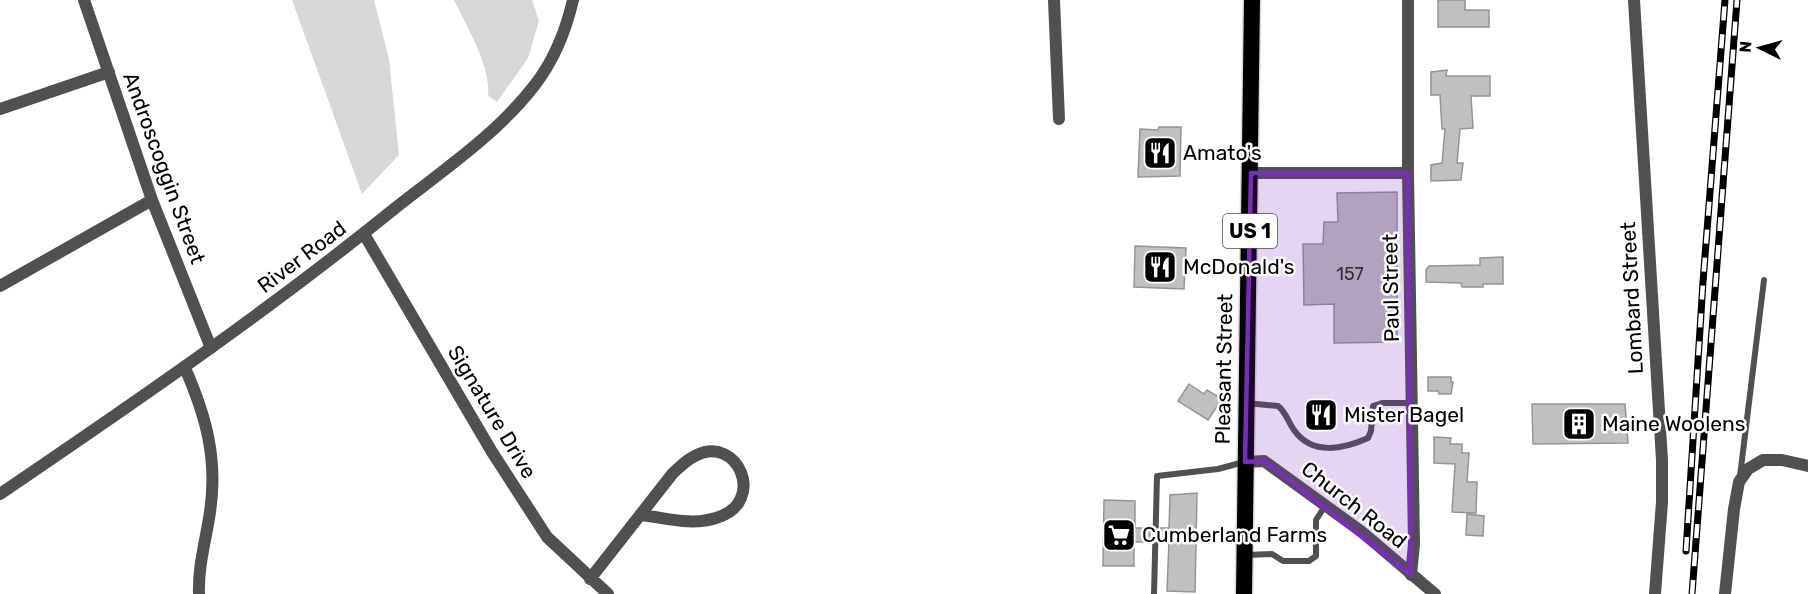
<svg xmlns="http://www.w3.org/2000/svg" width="1808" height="594" font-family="Rubik,sans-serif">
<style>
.green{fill:#d7d7d7}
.building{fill:#c0c0c0;stroke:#949494;stroke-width:1.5}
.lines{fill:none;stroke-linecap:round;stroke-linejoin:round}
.trunk-casing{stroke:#dbdbdb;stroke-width:19}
.service{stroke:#505050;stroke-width:6}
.minor{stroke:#505050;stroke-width:12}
.tertiary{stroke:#505050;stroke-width:12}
.trunk{stroke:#000;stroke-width:16}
.rail-casing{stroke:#000;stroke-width:7}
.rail{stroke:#fff;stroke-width:4.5;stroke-dasharray:14;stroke-linecap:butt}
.marked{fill:#7b2cbf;fill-opacity:0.2;stroke:#7b2cbf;stroke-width:4.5;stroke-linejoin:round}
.labels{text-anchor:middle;stroke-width:5;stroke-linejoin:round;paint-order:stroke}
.number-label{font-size:18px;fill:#303030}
.shield{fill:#fff;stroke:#4c4c4c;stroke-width:1.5}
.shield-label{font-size:20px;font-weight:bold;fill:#000}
.poi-label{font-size:21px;fill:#000;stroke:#fff;text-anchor:start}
.street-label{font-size:21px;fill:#000;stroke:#fff}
</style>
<rect width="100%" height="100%" fill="#fff"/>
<path class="green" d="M 292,0 L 374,0 L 389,59 L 399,155 L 362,194 Z
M 454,0 L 532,0 L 539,21 L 528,58 L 497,102 L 488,96 C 491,66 467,27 454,0 Z"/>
<path class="building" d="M 1438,0 L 1465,0 L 1465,10 L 1489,10 L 1489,27 L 1438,27 Z
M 1447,70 L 1446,76 L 1490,76 L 1490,96 L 1471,96 L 1473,128 L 1460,129 L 1457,163 L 1463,163 L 1461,180 L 1431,181 L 1431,165 L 1442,163 L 1445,129 L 1442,129 L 1440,95 L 1431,95 L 1431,72 Z
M 1159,127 L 1181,127 L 1180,176 L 1138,177 L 1140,129 L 1158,130 Z
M 1397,192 L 1397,342 L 1334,343 L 1334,304 L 1304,305 L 1303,244 L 1323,244 L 1324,222 L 1338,222 L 1337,193 Z
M 1135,246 L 1186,248 L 1184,289 L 1134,287 Z
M 1503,257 L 1503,284 L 1483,284 L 1483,287 L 1462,287 L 1461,283 L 1426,282 L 1426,270 L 1429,266 L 1480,265 L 1480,258 Z
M 1428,377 L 1451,377 L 1451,382 L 1453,382 L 1451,394 L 1439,394 L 1438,391 L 1428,391 Z
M 1189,384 L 1204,394 L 1207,390 L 1222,399 L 1208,420 L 1178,401 Z
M 1532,404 L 1625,404 L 1628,443 L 1533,444 Z
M 1434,437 L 1451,438 L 1450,444 L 1462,444 L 1462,453 L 1469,453 L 1467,482 L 1477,482 L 1476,513 L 1452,512 L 1455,464 L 1434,463 Z
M 1197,493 L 1195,592 L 1167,591 L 1169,541 L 1161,542 L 1161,528 L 1169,528 L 1170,495 Z
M 1104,500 L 1135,501 L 1135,528 L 1150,528 L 1150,542 L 1134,542 L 1134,566 L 1103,566 Z
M 1467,514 L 1484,516 L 1483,536 L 1466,535 Z"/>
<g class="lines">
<defs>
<path id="trunk" d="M 1244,594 L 1252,0"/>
</defs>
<use href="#trunk" class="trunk-casing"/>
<path class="service" d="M 1246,403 L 1278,406 C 1286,412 1288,422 1294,430 C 1312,456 1344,449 1368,438 L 1371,431 L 1373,406 L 1382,403 L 1411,403
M 1740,476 L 1764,280
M 1245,555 L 1272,554 L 1283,561 L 1309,561 L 1316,556 L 1316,520 L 1325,506
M 1154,594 L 1157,476 L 1218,469 L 1244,462"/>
<path class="minor" d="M 84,0 L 152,200 L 211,348
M 1054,0 L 1059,119
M 1408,0 L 1408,173 L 1414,544 L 1411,575
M 1634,0 L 1662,460 L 1662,502 L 1655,594
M 0,109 L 109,72
M 1251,173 L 1408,173
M 364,234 L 492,452 L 547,537 L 608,594
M 0,286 L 152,200
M 185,368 C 206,416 218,459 210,512 C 206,540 198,565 199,594
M 590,579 L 673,473 C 680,467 686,460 695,456 C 738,433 768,503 716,518 C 692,526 666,518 642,515
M 1725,594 L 1734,509 L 1739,482 L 1748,469 L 1763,460 L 1782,460 L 1808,466"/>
<path class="tertiary" d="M 1245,462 L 1264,461 L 1362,532 L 1435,594
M 0,494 C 134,403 268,311 394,209 C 442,171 496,135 534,86 C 553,62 566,30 573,0"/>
<use href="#trunk" class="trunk"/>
<defs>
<path id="rail" d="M 1686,551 L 1703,282 L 1725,0
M 1692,594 L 1737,0"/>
</defs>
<use href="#rail" class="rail-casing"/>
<use href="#rail" class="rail"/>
</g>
<path class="marked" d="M 1251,173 L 1408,173 L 1411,575 L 1264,461 L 1245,462 Z"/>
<defs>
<symbol id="restaurant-square" viewBox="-11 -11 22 22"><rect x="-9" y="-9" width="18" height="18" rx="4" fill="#000" stroke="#fff"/><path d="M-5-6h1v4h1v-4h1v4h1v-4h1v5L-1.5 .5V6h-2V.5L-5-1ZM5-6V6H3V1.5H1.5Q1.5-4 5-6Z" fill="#fff"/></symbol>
<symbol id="building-square" viewBox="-11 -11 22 22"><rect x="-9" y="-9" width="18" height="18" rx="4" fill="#000" stroke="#fff"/><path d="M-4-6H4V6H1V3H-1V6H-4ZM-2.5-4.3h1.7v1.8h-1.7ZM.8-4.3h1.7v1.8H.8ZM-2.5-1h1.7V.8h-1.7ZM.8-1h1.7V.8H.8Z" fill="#fff"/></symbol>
<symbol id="supermarket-square" viewBox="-11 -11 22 22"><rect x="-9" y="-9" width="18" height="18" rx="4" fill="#000" stroke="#fff"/><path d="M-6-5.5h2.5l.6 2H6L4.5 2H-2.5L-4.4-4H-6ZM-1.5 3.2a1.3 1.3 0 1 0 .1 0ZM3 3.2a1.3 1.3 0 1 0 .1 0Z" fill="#fff"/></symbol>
</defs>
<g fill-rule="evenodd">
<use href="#restaurant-square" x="1141" y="134" width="38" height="38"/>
<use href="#restaurant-square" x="1141" y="248" width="38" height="38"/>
<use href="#restaurant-square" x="1302" y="396" width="38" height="38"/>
<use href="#building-square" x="1560" y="405" width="38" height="38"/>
<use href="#supermarket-square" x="1100" y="516" width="38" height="38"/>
</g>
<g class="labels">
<g class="number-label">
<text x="1350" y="280">157</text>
</g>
<rect class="shield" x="1223" y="214" width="54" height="34" rx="4.5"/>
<g class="shield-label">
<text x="1250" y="238">US 1</text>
</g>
<g class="poi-label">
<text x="1183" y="160">Amato's</text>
<text x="1183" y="274">McDonald's</text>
<text x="1344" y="422">Mister Bagel</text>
<text x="1602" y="431">Maine Woolens</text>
<text x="1142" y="542">Cumberland Farms</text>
</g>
<g class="street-label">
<text transform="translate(164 168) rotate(70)" y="7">Androscoggin Street</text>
<text transform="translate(302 257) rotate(-37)" y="7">River Road</text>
<text transform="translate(1391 288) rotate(-91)" y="7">Paul Street</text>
<text transform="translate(1632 298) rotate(-93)" y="7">Lombard Street</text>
<text transform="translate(1224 369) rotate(-89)" y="7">Pleasant Street</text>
<text transform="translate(492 412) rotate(59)" y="7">Signature Drive</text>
<text transform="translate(1354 505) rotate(38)" y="7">Church Road</text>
</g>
</g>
<g transform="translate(1760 48) rotate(275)" stroke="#ffffff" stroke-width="4.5" paint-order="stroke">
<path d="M0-4.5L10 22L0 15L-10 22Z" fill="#000000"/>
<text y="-9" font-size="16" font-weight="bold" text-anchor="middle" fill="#000000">N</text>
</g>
</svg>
